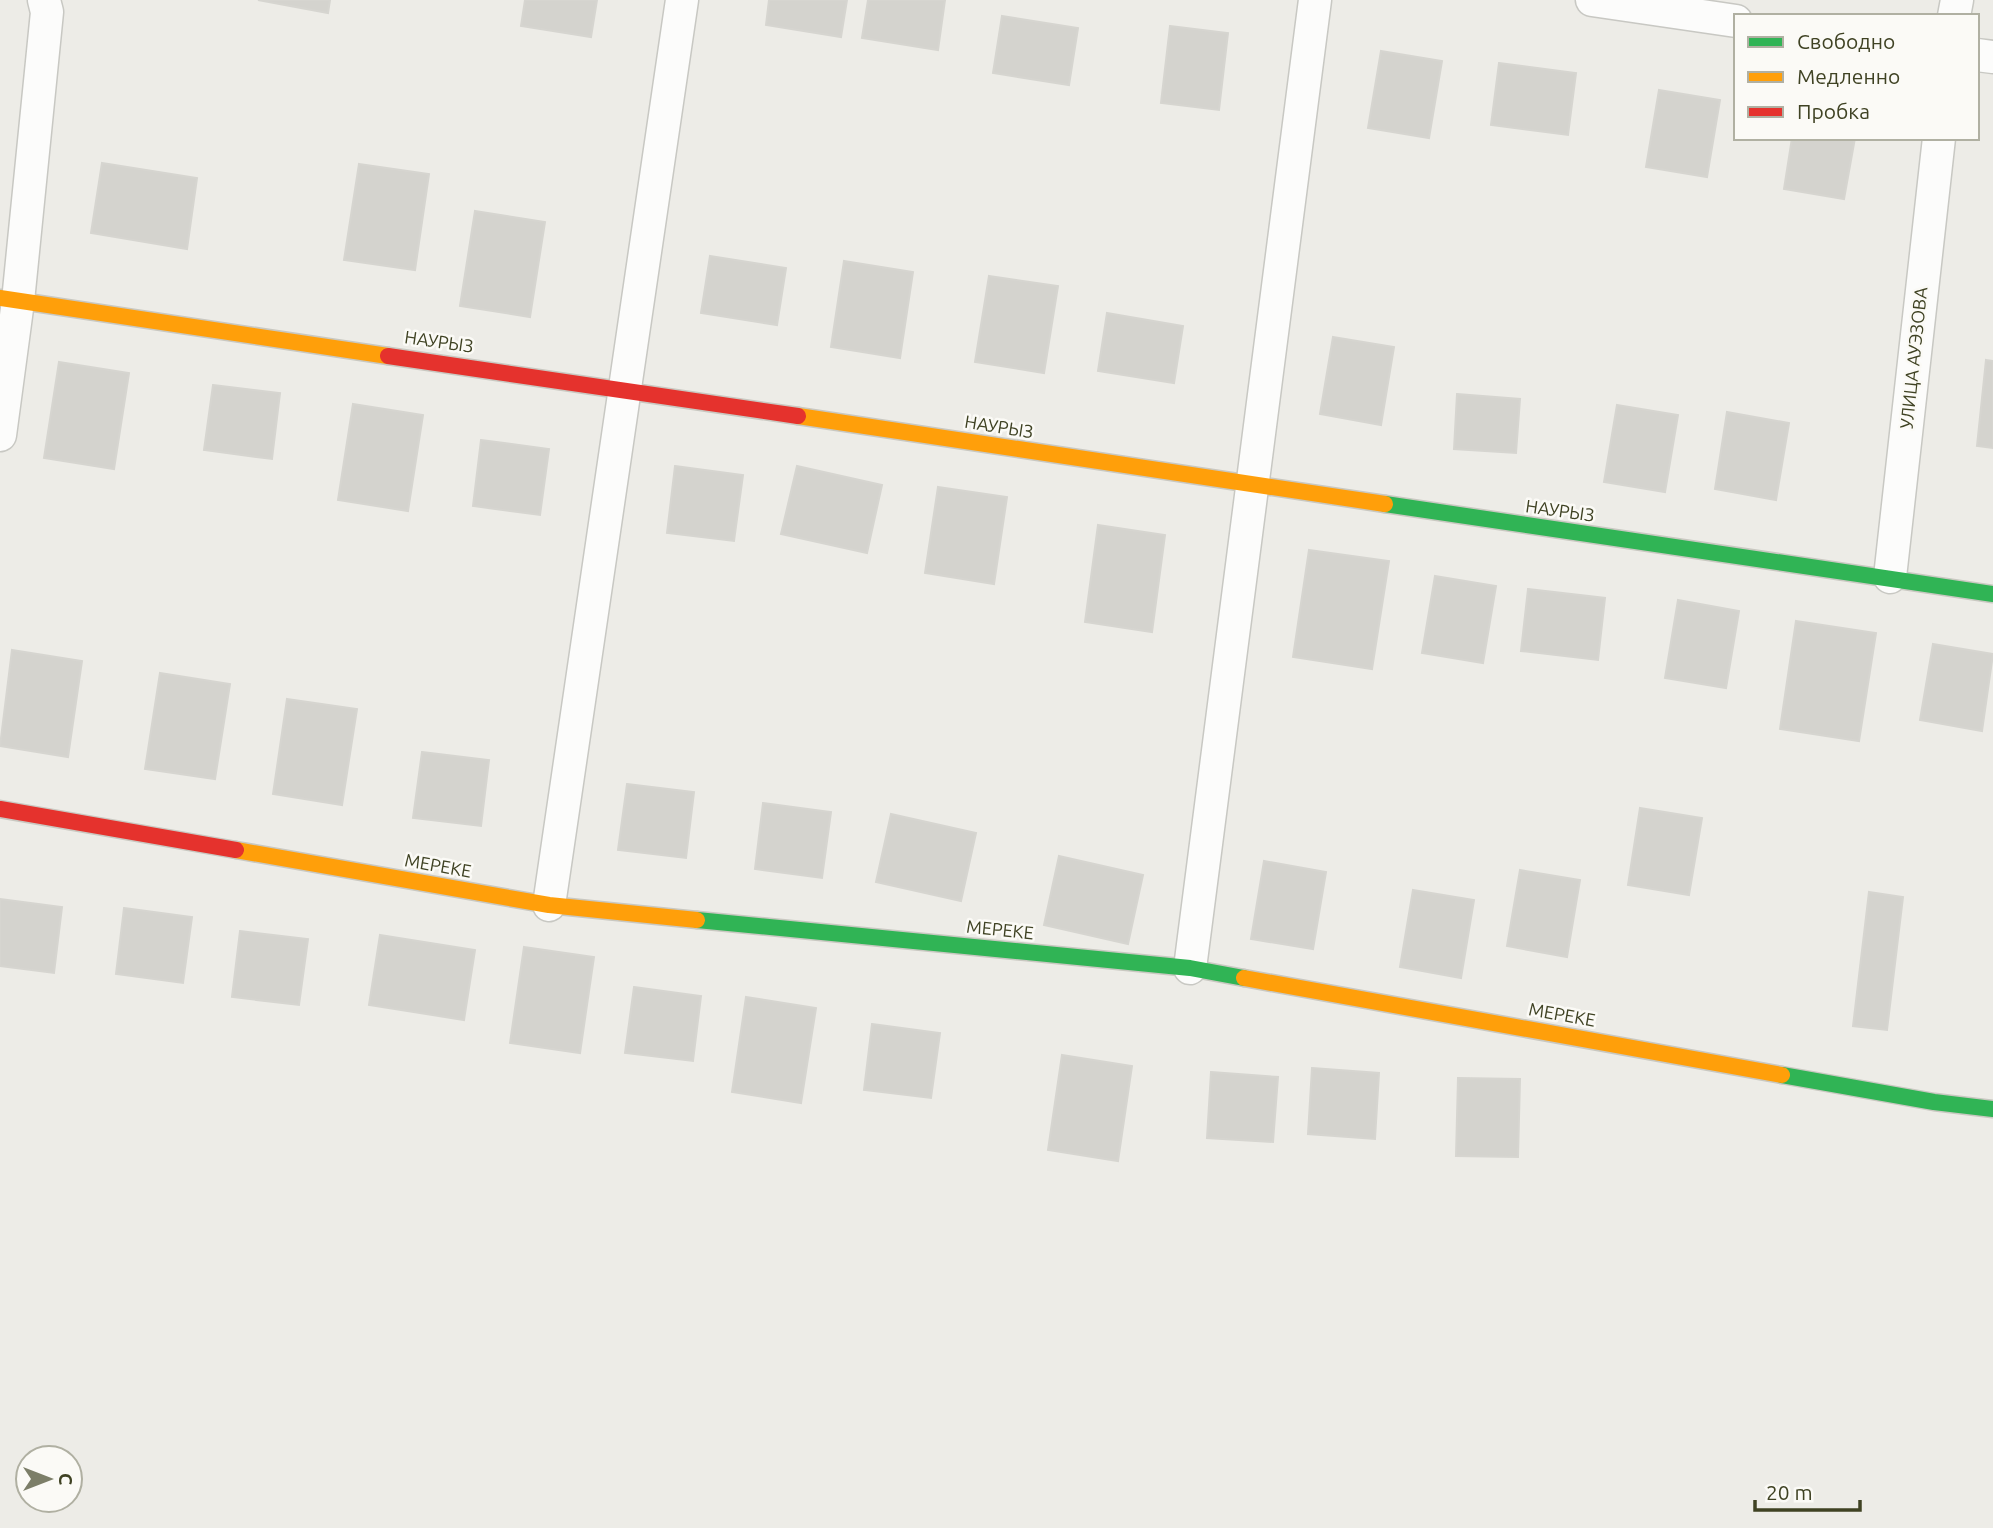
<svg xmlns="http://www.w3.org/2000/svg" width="1993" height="1528" font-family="Ubuntu,sans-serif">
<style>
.building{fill:#d4d3ce;stroke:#d6d5d0;stroke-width:2}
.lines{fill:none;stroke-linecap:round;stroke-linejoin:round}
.street-casing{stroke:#c8c8c3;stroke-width:35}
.fast-casing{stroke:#c9c8c1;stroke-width:19}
.slow-casing{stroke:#c9c8c1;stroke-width:19}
.jam-casing{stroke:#c9c8c1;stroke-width:19}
.street{stroke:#fcfcfb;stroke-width:32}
.fast{stroke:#30b455;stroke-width:16}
.slow{stroke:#ff9f0a;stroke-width:16}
.jam{stroke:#e5322d;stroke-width:16}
.labels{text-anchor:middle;stroke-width:5;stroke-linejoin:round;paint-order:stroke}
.street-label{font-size:18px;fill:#3f4223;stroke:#fbfaf6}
</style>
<rect width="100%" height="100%" fill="#edece7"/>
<path class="building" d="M 258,0 L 330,0 L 328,13 Z
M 525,0 L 597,0 L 591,37 L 521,26 Z
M 769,0 L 847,0 L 841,37 L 766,25 Z
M 868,0 L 945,0 L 938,50 L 862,38 Z
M 1002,16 L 1078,28 L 1069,85 L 993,73 Z
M 1170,26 L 1228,33 L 1219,110 L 1161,103 Z
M 1381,51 L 1442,61 L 1429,138 L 1368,128 Z
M 1499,63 L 1576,73 L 1568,135 L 1491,125 Z
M 1659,90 L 1720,100 L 1707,177 L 1646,167 Z
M 1792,138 L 1855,138 L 1844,199 L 1784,189 Z
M 102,163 L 197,178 L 187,249 L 91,233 Z
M 359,164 L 429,174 L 415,270 L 344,260 Z
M 475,211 L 545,222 L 530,317 L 460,306 Z
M 710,256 L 786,268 L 777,325 L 701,313 Z
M 844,261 L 913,272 L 900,358 L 831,347 Z
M 989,276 L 1058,286 L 1044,373 L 975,362 Z
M 1107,313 L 1183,326 L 1174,383 L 1098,371 Z
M 1333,337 L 1394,347 L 1381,425 L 1320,414 Z
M 1986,360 L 1993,361 L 1993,448 L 1977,446 Z
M 59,362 L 129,373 L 114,469 L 44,458 Z
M 213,385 L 280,393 L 272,459 L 204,450 Z
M 1457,394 L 1520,399 L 1516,453 L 1454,449 Z
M 353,404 L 423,415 L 408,511 L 338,500 Z
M 1617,405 L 1678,415 L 1665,492 L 1604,482 Z
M 1727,412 L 1789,423 L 1776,500 L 1715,489 Z
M 481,440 L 549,449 L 540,515 L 473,506 Z
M 675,466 L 743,475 L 734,541 L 667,533 Z
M 797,466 L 882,485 L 867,553 L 781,534 Z
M 938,487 L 1007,497 L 994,584 L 925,573 Z
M 1098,525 L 1165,535 L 1152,632 L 1085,622 Z
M 1309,550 L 1389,561 L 1372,669 L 1293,657 Z
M 1435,576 L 1496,586 L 1483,663 L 1422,653 Z
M 1528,589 L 1605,598 L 1598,660 L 1521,651 Z
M 1678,600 L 1739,611 L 1726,688 L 1665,678 Z
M 1796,621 L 1876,633 L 1859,741 L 1780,729 Z
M 1933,644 L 1993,654 L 1982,731 L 1920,720 Z
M 12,650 L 82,661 L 68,757 L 0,746 Z
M 160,673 L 230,684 L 215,779 L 145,769 Z
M 287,699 L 357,709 L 342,805 L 273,794 Z
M 422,752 L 489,760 L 481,826 L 413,818 Z
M 627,784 L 694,792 L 686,858 L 618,850 Z
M 763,803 L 831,812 L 822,878 L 755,869 Z
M 1640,808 L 1702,818 L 1689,895 L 1628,885 Z
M 891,814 L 976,833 L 961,901 L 876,882 Z
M 1059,856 L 1143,875 L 1128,944 L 1044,925 Z
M 1264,861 L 1326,872 L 1313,949 L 1251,939 Z
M 1520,870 L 1580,880 L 1567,957 L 1507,946 Z
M 1413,890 L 1474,900 L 1461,978 L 1400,967 Z
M 1869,892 L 1903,897 L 1887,1030 L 1853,1026 Z
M 0,899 L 62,907 L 54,973 L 0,966 Z
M 124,908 L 192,917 L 183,983 L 116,974 Z
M 240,931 L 308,939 L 299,1005 L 232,997 Z
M 380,935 L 475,950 L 464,1020 L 369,1005 Z
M 524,947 L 594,957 L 580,1053 L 510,1043 Z
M 634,987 L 701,996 L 693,1061 L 625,1053 Z
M 746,997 L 816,1008 L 801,1103 L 732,1092 Z
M 872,1024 L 940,1033 L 931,1098 L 864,1090 Z
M 1062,1055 L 1132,1066 L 1118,1161 L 1048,1150 Z
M 1312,1068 L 1379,1073 L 1375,1139 L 1308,1134 Z
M 1211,1072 L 1278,1077 L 1273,1142 L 1207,1138 Z
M 1458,1078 L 1520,1079 L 1518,1157 L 1456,1156 Z"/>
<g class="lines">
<defs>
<path id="street" d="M 1592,0 L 1736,21
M 1954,16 L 1957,0
M 1977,55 L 1993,57
M 0,435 L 18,301 L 47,12 L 44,0
M 1890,577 L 1939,138
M 549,905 L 682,0
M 1190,968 L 1315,0"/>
<path id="fast" d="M 1385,504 L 1993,594
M 697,920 L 1190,968 L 1244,978
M 1782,1075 L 1934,1102 L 1993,1109"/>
<path id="slow" d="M 0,298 L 388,356
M 798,416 L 1385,504
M 236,850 L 549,905 L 697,920
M 1244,978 L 1782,1075"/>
<path id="jam" d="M 388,356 L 798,416
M 0,809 L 236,850"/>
</defs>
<use href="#street" class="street-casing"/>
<use href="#fast" class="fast-casing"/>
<use href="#slow" class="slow-casing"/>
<use href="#jam" class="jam-casing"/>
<use href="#street" class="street"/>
<use href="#fast" class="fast"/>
<use href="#slow" class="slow"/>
<use href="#jam" class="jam"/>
</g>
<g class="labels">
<g class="street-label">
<text transform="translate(439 342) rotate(8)" y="6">НАУРЫЗ</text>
<text transform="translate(1914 358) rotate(-84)" y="6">УЛИЦА АУЭЗОВА</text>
<text transform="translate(999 427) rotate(9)" y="6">НАУРЫЗ</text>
<text transform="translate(1560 511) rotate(8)" y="6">НАУРЫЗ</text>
<text transform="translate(438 866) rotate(10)" y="6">МЕРЕКЕ</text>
<text transform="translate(1000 930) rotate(6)" y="6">МЕРЕКЕ</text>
<text transform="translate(1562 1015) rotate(10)" y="6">МЕРЕКЕ</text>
</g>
</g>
<rect x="1734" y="14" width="245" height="126" fill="#fbfaf6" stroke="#b0b0a2" stroke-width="2"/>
<rect x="1748" y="37" width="35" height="10" fill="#30b455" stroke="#b0b0a2" stroke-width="2"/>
<text x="1797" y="49" font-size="21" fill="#3f4223">Свободно</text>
<rect x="1748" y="72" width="35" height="10" fill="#ff9f0a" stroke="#b0b0a2" stroke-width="2"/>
<text x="1797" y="84" font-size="21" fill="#3f4223">Медленно</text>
<rect x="1748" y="107" width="35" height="10" fill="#e5322d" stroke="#b0b0a2" stroke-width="2"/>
<text x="1797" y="119" font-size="21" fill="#3f4223">Пробка</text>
<g transform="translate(49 1479) rotate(90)"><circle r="33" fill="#fbfaf6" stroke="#b0b0a2" stroke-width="2"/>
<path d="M0-5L12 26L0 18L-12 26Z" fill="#7c7e68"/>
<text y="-10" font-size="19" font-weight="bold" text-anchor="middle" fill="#3f4223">С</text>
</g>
<path d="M1755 1500v10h105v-10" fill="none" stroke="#3f4223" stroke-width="3.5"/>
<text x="1766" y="1500" font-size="21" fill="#3f4223" stroke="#fbfaf6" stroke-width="5" paint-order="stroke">20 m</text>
</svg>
